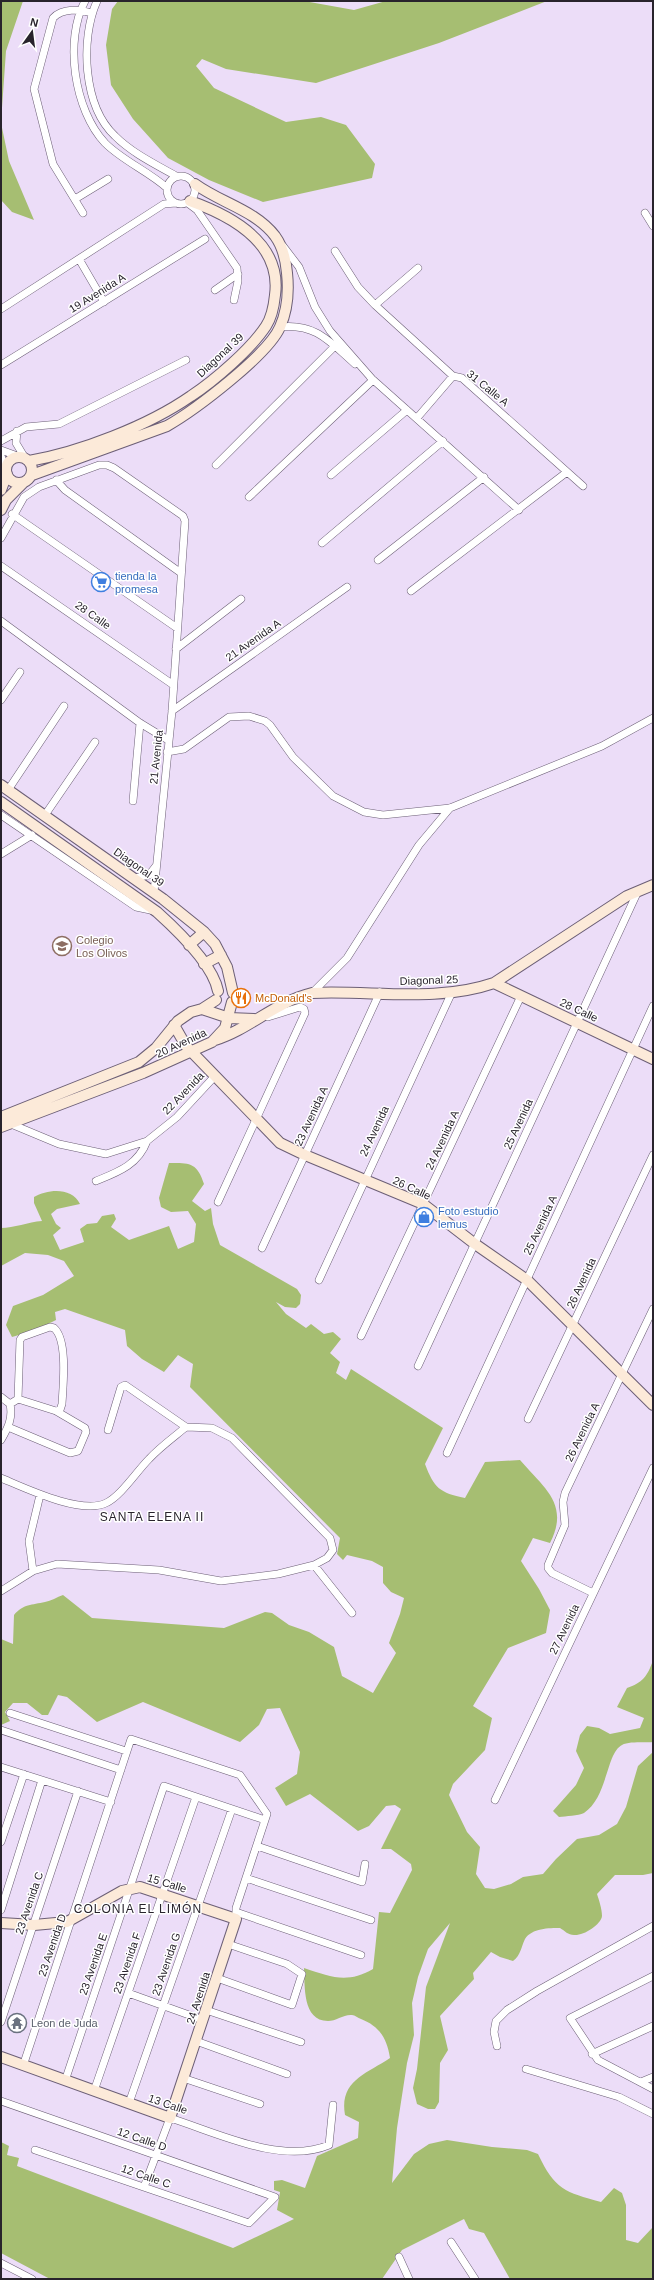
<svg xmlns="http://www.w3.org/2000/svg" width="654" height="2280" font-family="Helvetica,sans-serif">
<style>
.forest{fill:#a6be72}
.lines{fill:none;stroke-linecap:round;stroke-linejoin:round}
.street-casing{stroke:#6c5f76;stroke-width:8}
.secondary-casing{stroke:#6c5f76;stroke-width:12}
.street{stroke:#fff;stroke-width:7}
.secondary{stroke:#fcead9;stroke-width:10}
.labels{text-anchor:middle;stroke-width:3;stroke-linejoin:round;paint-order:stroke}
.street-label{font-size:11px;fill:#28232c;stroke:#fff}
.shop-label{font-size:11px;fill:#366cbe;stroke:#fff;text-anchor:start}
.education-label{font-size:11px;fill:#785e54;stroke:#fff;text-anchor:start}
.food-label{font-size:11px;fill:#c56008;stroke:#fff;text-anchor:start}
.worship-label{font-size:11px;fill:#5b616d;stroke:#fff;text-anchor:start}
.neighbourhood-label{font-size:12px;letter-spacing:1px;fill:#28232c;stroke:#fff}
</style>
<rect width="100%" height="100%" fill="#ecddf8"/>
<path class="forest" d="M 1,1 L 23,1 L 6,51 L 1,122 Z
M 118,1 L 304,1 L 354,10 L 386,1 L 547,1 L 439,43 L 316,83 L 226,69 L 202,59 L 196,66 L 214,88 L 286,122 L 321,117 L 346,125 L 375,164 L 372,178 L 263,202 L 209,180 L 168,158 L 133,119 L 111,85 L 106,45 L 112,9 Z
M 1,123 L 9,161 L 34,220 L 12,212 L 1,200 Z
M 169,1163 C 189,1163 197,1162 204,1184 L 192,1201 L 205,1211 L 211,1208 L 213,1224 L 220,1245 L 297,1289 L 301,1295 L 300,1304 L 296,1308 L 285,1307 L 276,1302 L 286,1314 L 306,1328 L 311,1324 L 324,1334 L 333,1332 L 341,1339 L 330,1353 L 340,1362 L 336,1373 L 346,1380 L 351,1369 L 443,1428 L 425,1464 C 434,1488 440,1493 465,1498 L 485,1462 L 520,1460 C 544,1488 570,1504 550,1543 L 533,1538 L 521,1561 L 539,1589 L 550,1610 L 546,1633 L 508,1648 L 473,1706 L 492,1718 L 485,1750 L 453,1784 L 449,1795 L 467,1832 L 480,1847 L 476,1874 L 485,1888 L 494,1889 L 511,1884 L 523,1877 L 543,1874 L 556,1859 L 577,1839 L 599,1835 L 617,1824 L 626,1807 L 638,1766 L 653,1752 L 653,1873 L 643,1875 L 615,1875 L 597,1894 C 599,1900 602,1909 602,1916 C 601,1925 583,1936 574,1935 C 568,1935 565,1931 560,1928 C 549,1928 532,1928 525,1939 C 521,1947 521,1955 513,1961 L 500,1957 L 491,1952 L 473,1973 L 474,1979 L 440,2016 L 448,2050 L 440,2063 L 439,2102 L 435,2109 L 428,2109 L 417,2104 L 413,2088 L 417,2069 L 426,1987 L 450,1923 L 428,1949 L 418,1977 L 412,2003 L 414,2035 L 407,2063 L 397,2128 L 392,2183 L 414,2154 L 429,2144 L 447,2140 L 492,2147 L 527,2150 L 538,2154 C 555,2190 565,2192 601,2202 L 614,2188 L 622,2193 L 626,2205 L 626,2240 L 638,2243 L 653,2227 L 653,2279 L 510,2279 L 484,2233 L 469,2229 L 464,2219 L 402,2250 L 382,2279 L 50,2279 L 1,2253 L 1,2142 L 9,2146 L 7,2155 L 19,2158 L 17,2166 L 233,2248 L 294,2219 L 277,2210 L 280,2192 L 274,2190 L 274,2181 L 282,2180 L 305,2188 L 317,2156 L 358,2138 L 359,2122 L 345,2115 C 339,2081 366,2074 390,2058 C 387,2038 379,2026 361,2019 C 358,2018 355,2015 352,2015 C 344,2014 336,2021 328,2021 C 302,2021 305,1985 304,1968 C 331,1977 347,1984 373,1969 L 379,1912 L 390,1913 L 412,1870 L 411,1864 L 391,1849 L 381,1849 L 401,1809 L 395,1805 L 386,1806 L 369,1826 L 358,1831 L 310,1794 L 286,1806 L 275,1788 L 297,1774 L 300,1752 L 280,1708 L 267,1709 L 259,1725 L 240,1742 L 143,1702 L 97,1722 L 67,1697 L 58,1695 L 48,1715 L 42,1715 L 27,1703 L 13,1703 L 5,1712 L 10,1721 L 1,1725 L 1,1639 L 13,1644 L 14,1615 C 23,1604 32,1605 45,1602 C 51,1601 57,1597 63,1595 L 92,1618 L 224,1628 L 265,1612 L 272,1613 L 289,1625 L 309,1632 L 334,1647 L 342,1676 L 373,1693 L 396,1653 L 389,1643 L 400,1614 L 404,1598 L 391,1592 L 383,1583 L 383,1567 L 372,1561 L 347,1555 L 343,1560 L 337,1554 L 340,1538 L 190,1387 L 193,1364 L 178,1355 L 164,1372 L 142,1359 L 127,1346 L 125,1330 L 65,1309 L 55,1312 L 56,1320 L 36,1330 L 12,1337 L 6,1325 L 13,1306 L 43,1295 L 74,1276 L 64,1261 L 48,1255 L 25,1253 L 1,1266 L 1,1228 C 14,1228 28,1222 42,1221 L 34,1203 L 34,1197 C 48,1189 72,1187 80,1204 L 57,1209 L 51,1214 L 56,1224 L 61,1228 L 53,1235 L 60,1250 L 84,1242 L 80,1229 L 87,1224 L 97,1223 L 102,1216 L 114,1214 L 116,1219 L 111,1227 L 129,1240 L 169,1226 L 178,1249 L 194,1242 L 196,1224 L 188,1211 L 171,1212 L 161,1207 L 159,1198 Z
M 653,1660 L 653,1742 C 645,1743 629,1741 622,1745 C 606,1753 608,1797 584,1813 C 578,1816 566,1816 559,1817 L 553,1811 L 576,1785 L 584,1768 L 576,1751 L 580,1735 L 587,1726 L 599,1728 L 610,1734 L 640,1728 L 644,1718 L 617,1707 L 627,1688 C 642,1683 648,1676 653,1660 Z"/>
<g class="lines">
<defs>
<path id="street" d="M 85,1 C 64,40 74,110 105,143 C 123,161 148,171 167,188
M 97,1 C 80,39 83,106 115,136 C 132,153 155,164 176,176
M167 190a14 14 0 1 1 28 0a14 14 0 1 1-28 0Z
M 75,199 L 108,179
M 189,204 L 197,210 L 237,268 L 238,281 L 234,300
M 83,213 L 53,164 L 34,89 L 53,18 C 62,8 80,9 92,13
M 645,213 L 653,226
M 335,251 L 358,287 L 375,305 L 453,376 L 462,378 L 583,486
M 79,259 L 104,302
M 215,290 L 238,274
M 375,305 L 418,268
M 1,309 L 164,204 L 176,203
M 280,327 C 316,323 330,342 355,364
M 1,365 L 205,239
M 370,377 L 519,510
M 417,418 L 453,376
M 17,431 L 16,443 L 25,458
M 1,441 L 26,427 L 59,424 L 186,360
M 1,450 L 20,457
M 1,456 L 6,468
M 216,465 L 335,346
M 331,475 L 407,410
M 56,480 L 65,490 L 181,573
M 249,497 L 373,380 L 330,331 L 315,307 L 299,267 L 283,246
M 12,514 L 177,628
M 1,538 L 24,497 L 39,487 L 99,465 L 107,465 L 114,468 L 183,516 L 185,521 L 172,711 L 154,892
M 322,543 L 443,441
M 378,560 L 484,477
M 1,566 L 172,684
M 411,591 L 567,472
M 1,621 L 140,723 L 168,740
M 176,649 L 241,599
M 1,700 L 20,672
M 172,711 L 347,587
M 167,752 L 184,749 L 229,717 L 249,716 L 265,721 L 270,725 L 293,757 L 333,796 L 364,812 L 383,815 L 450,808 L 602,746 L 653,718
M 8,790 L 64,706
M 133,801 L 140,723
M 1,815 L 136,907 L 155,911
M 45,815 L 95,742
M 1,854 L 32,835
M 135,878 L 149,875 L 156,866
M 312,993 L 347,958 L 419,845 L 450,808
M 11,1124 L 59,1144 L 106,1154 L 147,1141 L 177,1117 L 215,1076
M 96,1181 C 118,1172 138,1165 147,1141
M 218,1202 L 305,1013 L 304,1009 L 300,1007 L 268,1017
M 262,1248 L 380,992
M 319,1280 L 452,992
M 361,1336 L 521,996
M 418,1366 L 638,891
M 1,1397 L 10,1404 C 13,1418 8,1428 1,1440
M 18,1399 L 20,1340 L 22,1337 L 50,1327 L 54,1328 C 68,1340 63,1386 62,1404 L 60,1410 L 56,1411
M 528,1419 L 653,1155
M 8,1427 L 70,1453 L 78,1451 L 86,1432 L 85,1428 L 56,1411 L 18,1399 L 10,1404
M 447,1453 L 653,1006
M 1,1478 C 25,1488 81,1515 106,1503 C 121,1496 137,1471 149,1459 C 160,1447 174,1437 186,1427
M 314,1565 L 352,1613
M 33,1571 L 29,1541 L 40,1495
M 1,1591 L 33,1571 L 57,1564 L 159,1570 L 221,1581 L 278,1574 L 314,1565 L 327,1558 L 333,1550 L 330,1538 L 232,1438 L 212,1428 L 186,1427 L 125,1385 L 121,1387 L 108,1430
M 593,1593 L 552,1573 L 548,1568 L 548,1565 L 565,1525 L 563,1502 L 565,1493 L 653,1309
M 10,1713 L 126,1751
M 1,1730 L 121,1770
M 1,1767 L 111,1802
M 495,1800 L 653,1468
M 1,1842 L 24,1774
M 257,1846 L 362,1882 L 365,1864
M 246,1878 L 371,1920
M 1,1910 L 42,1780
M 236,1912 L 361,1955
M 653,1976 L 570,2018 L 598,2060 L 653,2089
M 217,1978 L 292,2005 L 302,1974 L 287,1964 L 228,1944
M 128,1993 L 203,2020
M 206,2010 L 301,2042
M 1,2022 L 78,1791
M 196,2041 L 287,2074
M 497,2046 L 494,2032 L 496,2021 L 507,2010 L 537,1991 L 653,1926
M 592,2054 L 653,2026
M 23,2066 L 131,1739 L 240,1775 L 267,1814 L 236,1908 L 236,1919
M 526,2069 L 619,2097 L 653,2114
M 183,2078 L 260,2104
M 65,2081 L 164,1786 L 265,1820
M 641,2082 L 653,2077
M 94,2091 L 196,1797
M 1,2101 L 275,2197 L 249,2223 L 35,2150
M 129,2103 L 232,1809
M 144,2187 L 170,2118 C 218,2133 281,2165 329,2145 L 333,2105
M 451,2242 L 475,2279
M 399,2257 L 409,2279
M 1,2263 L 32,2279"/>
<path id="secondary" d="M6 470a13 13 0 1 1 26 0a13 13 0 1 1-26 0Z
M 29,461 C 80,452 148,426 191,396 C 214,381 251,349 266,326 C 272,317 274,305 275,295 C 282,243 232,216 190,201
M 32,475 L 167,426 C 195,410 268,355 280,327 C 288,309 289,292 287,273 C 286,261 283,247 275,236 C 255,210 221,203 195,184
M 1,490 L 7,474
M 1,510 L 6,500 L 23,483
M 1,785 L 163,899 L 204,932 L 215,944 L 227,967 L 233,993
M 1,802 L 157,912 C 177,930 213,965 218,991
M 189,945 L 204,932
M 204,964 L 221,955
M 494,983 L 653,1059
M 202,1009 L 216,1000
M 174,1025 L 186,1046 L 280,1143 L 305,1155 L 423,1204 L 475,1244 L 527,1280 L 653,1405
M 215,1040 C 250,1029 275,1002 312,993 C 372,990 436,1003 494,983 L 627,896 L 653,885
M 1,1117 L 139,1062 L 156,1048 L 178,1021 L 191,1012 L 202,1009 L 229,1018 L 254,1019
M 1,1127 L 143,1073 L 212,1042 L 225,1028 L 232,1002
M 1,1923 L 34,1925 L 67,1922 L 122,1891 L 140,1887 L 236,1919 L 170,2118 L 1,2057"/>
</defs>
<use href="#street" class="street-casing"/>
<use href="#secondary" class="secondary-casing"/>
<use href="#street" class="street"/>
<use href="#secondary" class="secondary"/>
</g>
<defs>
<symbol id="supermarket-ring" viewBox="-11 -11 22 22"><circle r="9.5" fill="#fff" stroke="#3f7fe0" stroke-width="1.5"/><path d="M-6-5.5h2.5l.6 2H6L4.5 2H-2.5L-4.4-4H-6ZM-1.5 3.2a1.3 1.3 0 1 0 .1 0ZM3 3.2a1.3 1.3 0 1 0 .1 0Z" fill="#3f7fe0"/></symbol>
<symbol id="school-ring" viewBox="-11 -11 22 22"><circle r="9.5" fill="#fff" stroke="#8d6e63" stroke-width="1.5"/><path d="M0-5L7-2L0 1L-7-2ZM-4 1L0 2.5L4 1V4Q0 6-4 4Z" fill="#8d6e63"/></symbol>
<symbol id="restaurant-ring" viewBox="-11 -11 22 22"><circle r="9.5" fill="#fff" stroke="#e8710a" stroke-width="1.5"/><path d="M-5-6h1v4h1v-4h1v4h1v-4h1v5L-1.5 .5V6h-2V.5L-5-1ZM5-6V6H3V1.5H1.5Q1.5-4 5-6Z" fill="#e8710a"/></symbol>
<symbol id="shop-ring" viewBox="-11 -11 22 22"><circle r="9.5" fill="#fff" stroke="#3f7fe0" stroke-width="1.5"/><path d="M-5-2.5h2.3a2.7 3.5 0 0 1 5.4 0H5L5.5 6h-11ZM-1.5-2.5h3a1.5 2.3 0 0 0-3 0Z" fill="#3f7fe0"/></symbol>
<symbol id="temple-ring" viewBox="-11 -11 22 22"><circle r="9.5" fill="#fff" stroke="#6b7280" stroke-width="1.5"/><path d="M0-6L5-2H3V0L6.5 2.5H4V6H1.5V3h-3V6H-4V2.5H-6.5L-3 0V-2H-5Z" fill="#6b7280"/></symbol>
</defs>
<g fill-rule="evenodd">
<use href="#supermarket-ring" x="90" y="571" width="22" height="22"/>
<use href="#school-ring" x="51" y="935" width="22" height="22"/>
<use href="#restaurant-ring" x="230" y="987" width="22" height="22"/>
<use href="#shop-ring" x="413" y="1206" width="22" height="22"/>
<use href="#temple-ring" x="6" y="2012" width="22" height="22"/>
</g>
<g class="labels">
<g class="street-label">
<text transform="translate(97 293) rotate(-32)" y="4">19 Avenida A</text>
<text transform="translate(220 355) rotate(-43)" y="4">Diagonal 39</text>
<text transform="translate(488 388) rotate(39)" y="4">31 Calle A</text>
<text transform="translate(93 615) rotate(35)" y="4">28 Calle</text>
<text transform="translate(253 640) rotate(-35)" y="4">21 Avenida A</text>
<text transform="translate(156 757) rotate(-84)" y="4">21 Avenida</text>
<text transform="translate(139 867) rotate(35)" y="4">Diagonal 39</text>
<text transform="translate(429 980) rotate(-2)" y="4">Diagonal 25</text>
<text transform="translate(579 1010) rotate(25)" y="4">28 Calle</text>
<text transform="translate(181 1043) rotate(-25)" y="4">20 Avenida</text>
<text transform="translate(183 1093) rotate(-46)" y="4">22 Avenida</text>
<text transform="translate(311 1116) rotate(-65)" y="4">23 Avenida A</text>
<text transform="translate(518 1124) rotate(-65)" y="4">25 Avenida</text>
<text transform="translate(374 1131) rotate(-65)" y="4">24 Avenida</text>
<text transform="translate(442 1140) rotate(-65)" y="4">24 Avenida A</text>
<text transform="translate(412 1188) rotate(25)" y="4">26 Calle</text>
<text transform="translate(540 1225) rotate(-65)" y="4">25 Avenida A</text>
<text transform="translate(581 1283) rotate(-65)" y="4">26 Avenida</text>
<text transform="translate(582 1432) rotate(-64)" y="4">26 Avenida A</text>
<text transform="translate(564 1629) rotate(-64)" y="4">27 Avenida</text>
<text transform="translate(167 1883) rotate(17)" y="4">15 Calle</text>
<text transform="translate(29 1903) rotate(-71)" y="4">23 Avenida C</text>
<text transform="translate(52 1945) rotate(-71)" y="4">23 Avenida D</text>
<text transform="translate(127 1963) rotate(-71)" y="4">23 Avenida F</text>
<text transform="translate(93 1964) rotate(-71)" y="4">23 Avenida E</text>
<text transform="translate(166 1964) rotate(-71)" y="4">23 Avenida G</text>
<text transform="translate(198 1998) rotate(-72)" y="4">24 Avenida</text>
<text transform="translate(168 2104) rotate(19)" y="4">13 Calle</text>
<text transform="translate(142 2139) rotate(19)" y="4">12 Calle D</text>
<text transform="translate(146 2176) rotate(19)" y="4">12 Calle C</text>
</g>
<g class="shop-label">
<text x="115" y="580">tienda la<tspan x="115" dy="13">promesa</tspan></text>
<text x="438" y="1215">Foto estudio<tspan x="438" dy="13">lemus</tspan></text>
</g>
<g class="education-label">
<text x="76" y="944">Colegio<tspan x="76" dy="13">Los Olivos</tspan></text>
</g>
<g class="food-label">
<text x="255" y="1002">McDonald's</text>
</g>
<g class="worship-label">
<text x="31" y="2027">Leon de Juda</text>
</g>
<g class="neighbourhood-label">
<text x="152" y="1521">SANTA ELENA II</text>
<text x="138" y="1913">COLONIA EL LIMÓN</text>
</g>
</g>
<rect width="654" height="2280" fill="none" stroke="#28232c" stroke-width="4"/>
<g transform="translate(32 32) rotate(14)" stroke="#ffffff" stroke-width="3" paint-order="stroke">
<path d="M0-3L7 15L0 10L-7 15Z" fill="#28232c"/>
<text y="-6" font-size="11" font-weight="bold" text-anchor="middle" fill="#28232c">N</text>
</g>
</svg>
